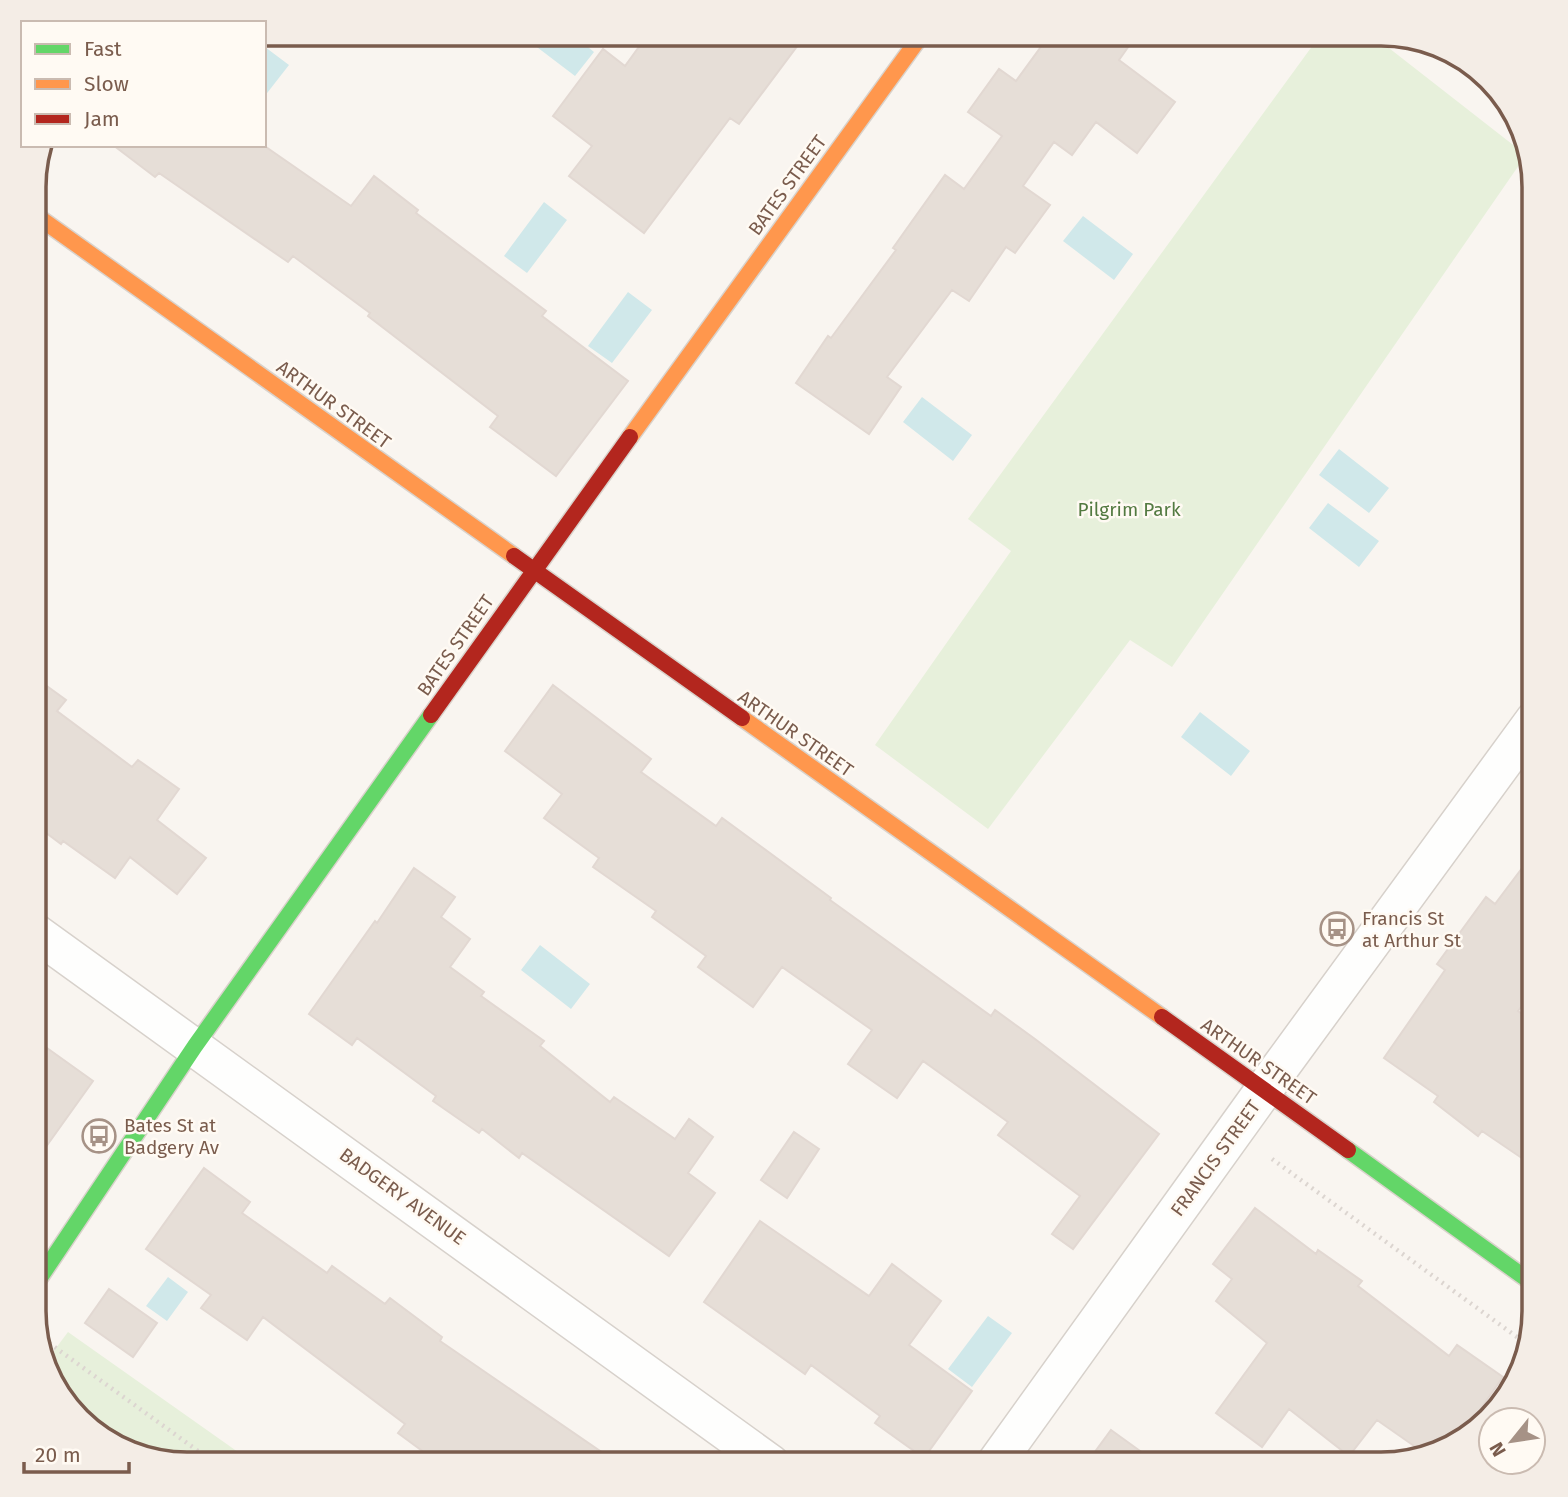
<svg xmlns="http://www.w3.org/2000/svg" width="1568" height="1497" font-family="'Fira Sans',sans-serif">
<style>
.green{fill:#e7f0db}
.water{fill:#d0e8ea}
.building{fill:#e6ded7;stroke:#e2d8d2;stroke-width:2}
.lines{fill:none;stroke-linecap:round;stroke-linejoin:round}
.street-casing{stroke:#d7d1cb;stroke-width:40}
.fast-casing{stroke:#d9d2cb;stroke-width:19}
.slow-casing{stroke:#d9d2cb;stroke-width:19}
.jam-casing{stroke:#d9d2cb;stroke-width:19}
.path{stroke:#dcd5d0;stroke-width:4.5;stroke-dasharray:2 5;stroke-linecap:butt}
.street{stroke:#fefefd;stroke-width:37}
.fast{stroke:#63d668;stroke-width:16}
.slow{stroke:#ff974d;stroke-width:16}
.jam{stroke:#b3261e;stroke-width:16}
.labels{text-anchor:middle;stroke-width:5;stroke-linejoin:round;paint-order:stroke}
.street-label{font-size:19px;fill:#7a5c4d;stroke:#fffaf3}
.park-label{font-size:19px;fill:#537a41;stroke:#fffaf3}
.poi-label{font-size:19px;fill:#7a5c4d;stroke:#fffaf3;text-anchor:start}
.rim{fill:none;stroke:#7a5c4d;stroke-width:3.5}
</style>
<rect width="100%" height="100%" fill="#f9f5f0"/>
<path class="green" d="M 1321,34 L 1371,34 L 1526,155 L 1172,667 L 1130,640 L 988,829 L 875,745 L 1011,551 L 968,519 Z
M 68,1332 L 255,1464 L 186,1464 L 127,1452 L 71,1412 L 45,1369 L 44,1364 Z"/>
<path class="water" d="M 529,33 L 571,33 L 594,52 L 575,76 L 525,38 Z
M 265,47 L 289,65 L 264,97 L 264,48 Z
M 544,202 L 567,220 L 527,273 L 504,256 Z
M 1083,216 L 1133,254 L 1114,280 L 1063,241 Z
M 628,292 L 652,310 L 612,363 L 588,346 Z
M 922,397 L 972,435 L 953,461 L 903,422 Z
M 1339,449 L 1389,488 L 1369,513 L 1319,475 Z
M 1328,503 L 1379,541 L 1359,567 L 1309,528 Z
M 1200,712 L 1250,751 L 1231,776 L 1181,737 Z
M 540,945 L 590,984 L 571,1009 L 521,970 Z
M 168,1277 L 188,1292 L 167,1321 L 146,1306 Z
M 988,1316 L 1012,1333 L 972,1387 L 948,1369 Z"/>
<path class="building" d="M 649,33 L 807,33 L 739,124 L 730,118 L 644,233 L 569,176 L 592,146 L 553,116 L 603,49 L 625,66 Z
M 1051,33 L 1138,33 L 1119,60 L 1175,102 L 1137,153 L 1096,122 L 1072,155 L 1054,142 L 1023,186 L 1050,205 L 1015,253 L 1006,247 L 969,301 L 952,290 L 887,377 L 901,387 L 869,434 L 796,383 L 828,336 L 831,338 L 896,250 L 893,248 L 945,175 L 964,189 L 1002,136 L 968,112 L 999,69 L 1016,81 Z
M 113,145 L 263,145 L 351,206 L 374,176 L 418,210 L 416,213 L 546,311 L 542,316 L 628,381 L 556,476 L 490,427 L 498,416 L 368,316 L 370,313 L 293,256 L 288,262 L 159,173 L 155,177 Z
M 33,676 L 66,700 L 57,711 L 132,767 L 138,760 L 179,789 L 157,820 L 206,858 L 177,894 L 130,857 L 115,878 L 63,841 L 61,844 L 33,823 Z
M 553,685 L 651,759 L 641,772 L 716,826 L 722,818 L 831,898 L 830,900 L 991,1016 L 995,1010 L 1035,1039 L 1159,1134 L 1073,1249 L 1052,1234 L 1080,1196 L 998,1135 L 1008,1122 L 923,1061 L 897,1098 L 848,1064 L 872,1030 L 782,967 L 753,1007 L 698,967 L 706,956 L 652,917 L 656,911 L 593,867 L 599,858 L 544,818 L 562,794 L 505,751 Z
M 1535,851 L 1535,989 L 1518,1011 L 1535,1024 L 1535,1167 L 1482,1131 L 1478,1136 L 1434,1102 L 1438,1096 L 1384,1058 L 1445,970 L 1437,964 L 1486,897 L 1495,904 Z
M 414,868 L 455,897 L 441,917 L 470,939 L 450,967 L 484,992 L 481,996 L 544,1041 L 540,1046 L 610,1102 L 614,1097 L 675,1139 L 689,1119 L 713,1137 L 688,1173 L 715,1193 L 669,1256 L 522,1153 L 519,1158 L 482,1129 L 479,1133 L 433,1101 L 436,1096 L 357,1038 L 352,1045 L 309,1014 L 375,921 L 377,923 Z
M 33,1038 L 93,1081 L 33,1165 Z
M 794,1132 L 819,1149 L 787,1198 L 761,1180 Z
M 204,1168 L 250,1202 L 242,1213 L 327,1273 L 332,1266 L 385,1304 L 390,1298 L 442,1337 L 440,1341 L 619,1464 L 440,1464 L 398,1433 L 405,1424 L 263,1317 L 247,1340 L 201,1308 L 211,1295 L 146,1249 Z
M 1255,1208 L 1316,1254 L 1318,1250 L 1362,1281 L 1358,1286 L 1449,1356 L 1457,1345 L 1503,1377 L 1457,1442 L 1440,1452 L 1427,1455 L 1377,1420 L 1349,1456 L 1289,1409 L 1262,1447 L 1216,1413 L 1267,1343 L 1216,1301 L 1232,1279 L 1213,1264 Z
M 760,1221 L 869,1296 L 892,1264 L 941,1301 L 909,1345 L 972,1391 L 924,1458 L 875,1423 L 880,1416 L 811,1365 L 805,1374 L 704,1302 Z
M 109,1289 L 157,1323 L 133,1357 L 85,1323 Z
M 1111,1430 L 1158,1464 L 1086,1464 Z"/>
<g class="lines">
<defs>
<path id="street" d="M 33,931 L 771,1464
M 995,1464 L 1279,1069 L 1535,719"/>
<path id="fast" d="M 1348,1150 L 1535,1285
M 33,1288 L 195,1046 L 431,715"/>
<path id="slow" d="M 34,214 L 514,556
M 630,437 L 923,33
M 742,718 L 1162,1017"/>
<path id="jam" d="M 514,556 L 742,718
M 431,715 L 630,437
M 1162,1017 L 1348,1150"/>
</defs>
<use href="#street" class="street-casing"/>
<use href="#fast" class="fast-casing"/>
<use href="#slow" class="slow-casing"/>
<use href="#jam" class="jam-casing"/>
<path class="path" d="M 1272,1159 L 1528,1345
M 49,1343 L 216,1464"/>
<use href="#street" class="street"/>
<use href="#fast" class="fast"/>
<use href="#slow" class="slow"/>
<use href="#jam" class="jam"/>
</g>
<defs>
<symbol id="bus-ring" viewBox="-11 -11 22 22"><circle r="9.5" fill="#fffaf3" stroke="#a69286" stroke-width="1.5"/><path d="M-5-6H5V4H4V6H2V4H-2V6H-4V4H-5ZM-3.5-4V0h7V-4ZM-3.5 1.2v1.5H-2V1.2ZM2 1.2v1.5H3.5V1.2Z" fill="#a69286"/></symbol>
</defs>
<g fill-rule="evenodd">
<use href="#bus-ring" x="1318" y="910" width="38" height="38"/>
<use href="#bus-ring" x="80" y="1117" width="38" height="38"/>
</g>
<g class="labels">
<g class="street-label">
<text transform="translate(787 185) rotate(-54)" y="7">BATES STREET</text>
<text transform="translate(334 404) rotate(36)" y="7">ARTHUR STREET</text>
<text transform="translate(455 645) rotate(-55)" y="7">BATES STREET</text>
<text transform="translate(796 733) rotate(35)" y="7">ARTHUR STREET</text>
<text transform="translate(1259 1061) rotate(35)" y="7">ARTHUR STREET</text>
<text transform="translate(1215 1158) rotate(-54)" y="7">FRANCIS STREET</text>
<text transform="translate(403 1196) rotate(36)" y="7">BADGERY AVENUE</text>
</g>
<g class="park-label">
<text x="1129" y="516">Pilgrim Park</text>
</g>
<g class="poi-label">
<text x="1362" y="925">Francis St<tspan x="1362" dy="22">at Arthur St</tspan></text>
<text x="124" y="1132">Bates St at<tspan x="124" dy="22">Badgery Av</tspan></text>
</g>
</g>
<path d="M0 0H1568V1497H0ZM187 46H1381A141 141 0 0 1 1522 187V1311A141 141 0 0 1 1381 1452H187A141 141 0 0 1 46 1311V187A141 141 0 0 1 187 46Z" fill="#f4ede6" fill-rule="evenodd"/>
<path class="rim" d="M187 46H1381A141 141 0 0 1 1522 187V1311A141 141 0 0 1 1381 1452H187A141 141 0 0 1 46 1311V187A141 141 0 0 1 187 46Z"/>
<rect x="21" y="21" width="245" height="126" fill="#fffaf3" stroke="#cabbb1" stroke-width="2"/>
<rect x="35" y="44" width="35" height="10" fill="#63d668" stroke="#cabbb1" stroke-width="2"/>
<text x="84" y="56" font-size="21" fill="#7a5c4d">Fast</text>
<rect x="35" y="79" width="35" height="10" fill="#ff974d" stroke="#cabbb1" stroke-width="2"/>
<text x="84" y="91" font-size="21" fill="#7a5c4d">Slow</text>
<rect x="35" y="114" width="35" height="10" fill="#b3261e" stroke="#cabbb1" stroke-width="2"/>
<text x="84" y="126" font-size="21" fill="#7a5c4d">Jam</text>
<g transform="translate(1512 1441) rotate(240)"><circle r="33" fill="#fffaf3" stroke="#cabbb1" stroke-width="2"/>
<path d="M0-5L12 26L0 18L-12 26Z" fill="#a69286"/>
<text y="-10" font-size="19" font-weight="bold" text-anchor="middle" fill="#7a5c4d">N</text>
</g>
<path d="M24 1462v10h105v-10" fill="none" stroke="#7a5c4d" stroke-width="3.5"/>
<text x="35" y="1462" font-size="21" fill="#7a5c4d" stroke="#fffaf3" stroke-width="5" paint-order="stroke">20 m</text>
</svg>
